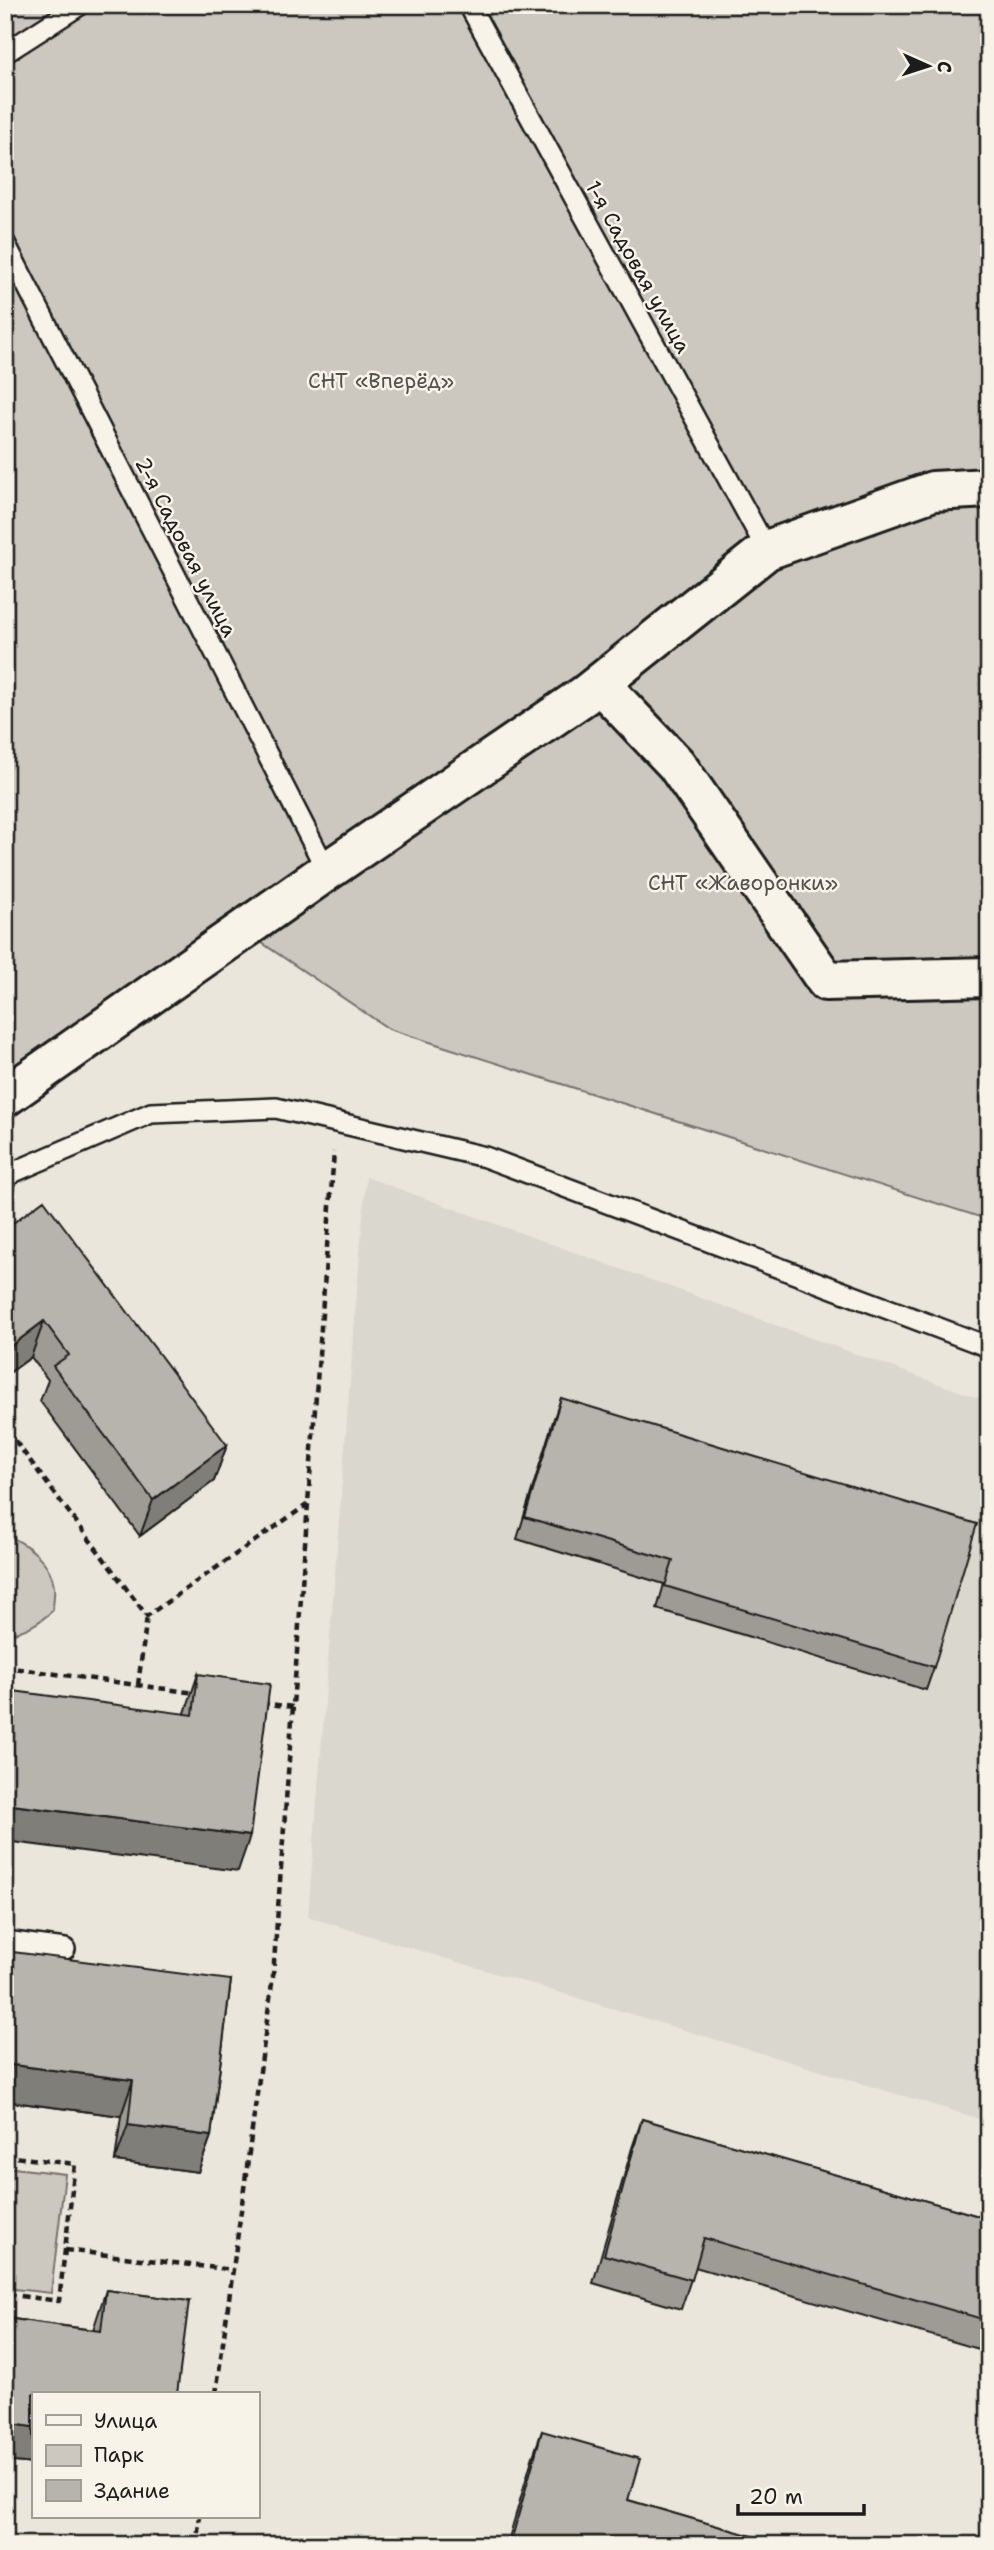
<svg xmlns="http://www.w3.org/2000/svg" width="994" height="2550" font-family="'Shantell Sans',sans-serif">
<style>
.built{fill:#dad7ce}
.green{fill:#ccc8c0;stroke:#74726e;stroke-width:2}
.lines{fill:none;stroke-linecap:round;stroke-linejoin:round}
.lane-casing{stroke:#1c1c1c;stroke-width:24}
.street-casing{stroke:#1c1c1c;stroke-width:44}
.path{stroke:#1c1c1c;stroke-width:4.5;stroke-dasharray:7 5;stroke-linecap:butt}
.lane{stroke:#f7f3e8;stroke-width:19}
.street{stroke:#f7f3e8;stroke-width:38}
.wall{fill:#9d9b94;stroke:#1c1c1c;stroke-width:2}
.shaded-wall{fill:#7f7e78;stroke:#1c1c1c;stroke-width:2}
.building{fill:#b6b4ac;stroke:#1c1c1c;stroke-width:2}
.labels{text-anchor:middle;stroke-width:5;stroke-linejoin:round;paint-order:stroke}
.street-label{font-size:21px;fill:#1c1c1c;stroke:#f7f3e8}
.park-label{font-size:21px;fill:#51504d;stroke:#f7f3e8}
</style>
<rect width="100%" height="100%" fill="#eae6dc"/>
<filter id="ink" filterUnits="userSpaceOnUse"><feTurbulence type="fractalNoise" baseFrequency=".0143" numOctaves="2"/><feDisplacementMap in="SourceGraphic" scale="14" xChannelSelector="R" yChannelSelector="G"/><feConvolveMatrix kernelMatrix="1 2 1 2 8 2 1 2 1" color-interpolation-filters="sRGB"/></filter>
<g filter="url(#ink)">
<path class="built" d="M 366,1177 L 989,1402 L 989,2089 L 980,2119 L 308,1917 Z"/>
<path class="green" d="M 5,5 L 989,5 L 989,1220 L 389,1029 L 259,941 L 5,1119 Z
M 5,1535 C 27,1543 52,1562 54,1587 C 55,1594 53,1602 53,1610 C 38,1625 25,1630 5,1636 Z
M 5,2167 L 65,2174 L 51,2293 L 5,2288 Z"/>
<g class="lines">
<defs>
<path id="lane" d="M 469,5 L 767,550
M 5,53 L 80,5
M 5,243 L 327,871
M 5,1178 L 14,1172 L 151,1113 L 276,1108 L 485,1157 L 989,1347
M 5,1941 L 65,1949"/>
<path id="street" d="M 600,684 L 676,764 L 826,981 L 989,977
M 5,1097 L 327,871 L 585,695 L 767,550 L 933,491 L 989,488"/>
</defs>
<use href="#lane" class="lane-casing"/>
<use href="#street" class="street-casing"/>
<path class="path" d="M 5,1449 L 16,1442 L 147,1616 L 308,1504
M 5,1667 L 195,1693
M 138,1685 L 147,1616
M 262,1703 L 293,1707
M 5,2156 L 75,2164 L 59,2301 L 5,2294
M 65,2250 L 233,2270
M 216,2394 L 273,1976 L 334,1152
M 196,2545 L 200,2517"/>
<use href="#lane" class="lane"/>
<use href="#street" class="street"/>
</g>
<path class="wall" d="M 5,1229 L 227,1445 L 214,1481 L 140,1536 L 40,1401 L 48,1380 L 31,1357 L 5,1376 Z
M 561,1398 L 934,1667 L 926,1690 L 657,1609 L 664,1584 L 517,1539 L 553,1421 Z
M 198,1674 L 238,1871 L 185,1713 Z
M 231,1980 L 211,2136 L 198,2172 L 115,2161 L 121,2116 L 5,2101 Z
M 642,2119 L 989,2219 L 989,2352 L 695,2267 L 681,2309 L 593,2283 L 632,2148 Z
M 106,2290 L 189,2301 L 33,2394 L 33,2464 L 5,2461 L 5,2318 L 93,2330 Z
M 542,2431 L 628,2500 L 782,2545 L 507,2545 L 532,2459 Z"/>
<path class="shaded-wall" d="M 44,1321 L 31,1357 L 5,1376 L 5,1354 L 7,1349 Z
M 227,1445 L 214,1481 L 140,1536 L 153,1500 Z
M 5,1804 L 250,1836 L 238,1871 L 5,1841 Z
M 5,2064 L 133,2080 L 121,2116 L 5,2101 Z
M 128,2125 L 211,2136 L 198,2172 L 115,2161 Z
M 5,2423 L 33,2427 L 33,2464 L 5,2461 Z"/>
<path class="building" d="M 44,1200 L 227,1445 L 153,1500 L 53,1366 L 69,1355 L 44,1321 L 7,1349 L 9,1351 L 5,1354 L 5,1229 Z
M 561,1398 L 977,1524 L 934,1667 L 665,1586 L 673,1561 L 525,1517 Z
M 198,1674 L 270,1684 L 250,1836 L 5,1804 L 5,1690 L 193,1715 Z
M 5,1951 L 231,1980 L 211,2136 L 128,2125 L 133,2080 L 5,2064 Z
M 642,2119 L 989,2219 L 989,2321 L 704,2238 L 692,2280 L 604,2255 Z
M 106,2290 L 189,2301 L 177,2394 L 33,2394 L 33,2427 L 5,2423 L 5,2318 L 101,2331 Z
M 542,2431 L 640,2459 L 628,2500 L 782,2545 L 510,2545 Z"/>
</g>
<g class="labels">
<g class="street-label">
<text transform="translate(638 267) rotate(61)" y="7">1-я Садовая улица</text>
<text transform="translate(186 547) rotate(63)" y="7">2-я Садовая улица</text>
</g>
<g class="park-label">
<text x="381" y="388">СНТ «Вперёд»</text>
<text x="743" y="890">СНТ «Жаворонки»</text>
</g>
</g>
<rect width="994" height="2550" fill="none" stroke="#f7f3e8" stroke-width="28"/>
<rect x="14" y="14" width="966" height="2522" fill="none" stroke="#1c1c1c" stroke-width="2.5" filter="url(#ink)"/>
<rect x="32" y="2392" width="228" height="126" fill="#f7f3e8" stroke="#9f9d96" stroke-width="2"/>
<rect x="46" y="2415" width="35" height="10" fill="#f7f3e8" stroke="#9f9d96" stroke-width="2"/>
<text x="94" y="2428" font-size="21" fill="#1c1c1c">Улица</text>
<rect x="46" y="2445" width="35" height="21" fill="#ccc8c0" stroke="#9f9d96" stroke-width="2"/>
<text x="94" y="2462" font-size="21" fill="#1c1c1c">Парк</text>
<rect x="46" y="2480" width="35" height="21" fill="#b6b4ac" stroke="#9f9d96" stroke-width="2"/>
<text x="94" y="2498" font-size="21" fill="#1c1c1c">Здание</text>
<g transform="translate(928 66) rotate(93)" stroke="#f7f3e8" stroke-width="5" paint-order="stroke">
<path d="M0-5L12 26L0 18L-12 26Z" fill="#1c1c1c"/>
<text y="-10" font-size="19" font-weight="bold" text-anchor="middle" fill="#1c1c1c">С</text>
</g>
<path d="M738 2504v10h126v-10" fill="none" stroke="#1c1c1c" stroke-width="3.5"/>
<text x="749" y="2504" font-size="21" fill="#1c1c1c" stroke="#f7f3e8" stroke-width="5" paint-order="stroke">20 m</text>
</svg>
